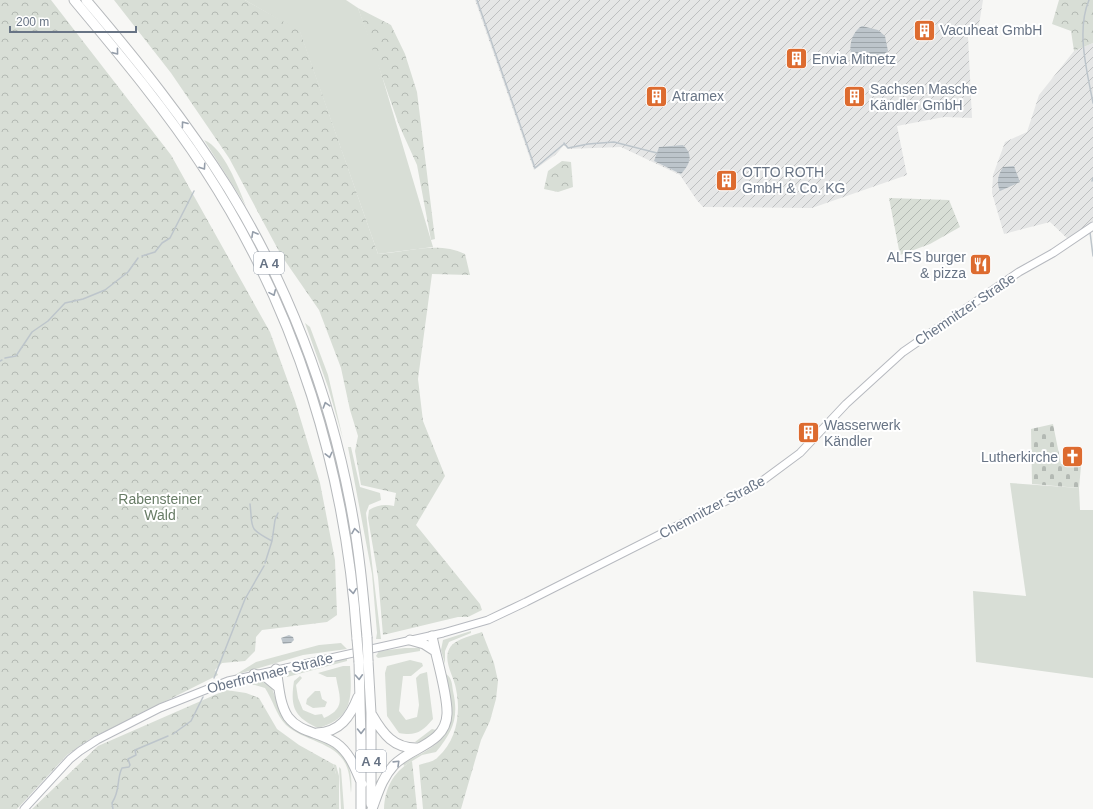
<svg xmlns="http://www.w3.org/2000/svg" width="1093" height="809" font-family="Arial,sans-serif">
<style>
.industrial{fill:url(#industrial-furrows)}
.grass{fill:#d8ded6}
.forest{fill:url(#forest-crowns)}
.cemetery{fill:url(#cemetery-stones)}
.garden{fill:url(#garden-furrows)}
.water{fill:url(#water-rules)}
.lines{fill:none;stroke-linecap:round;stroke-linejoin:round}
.stream{stroke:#bdc5cb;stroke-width:1.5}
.secondary-casing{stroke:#b6b9bf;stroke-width:9}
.highway-casing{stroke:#b6b9bc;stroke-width:11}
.secondary{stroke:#fff;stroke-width:7}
.highway{stroke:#fff;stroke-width:9}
.highway-bridge-casing{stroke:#b6b9bc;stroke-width:11;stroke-linecap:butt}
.highway-bridge{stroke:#fff;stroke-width:9}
.oneway{stroke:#959eaa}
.labels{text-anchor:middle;stroke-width:4;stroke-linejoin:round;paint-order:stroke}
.shield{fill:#fff;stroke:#959eaa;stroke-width:1}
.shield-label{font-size:13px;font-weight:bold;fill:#687485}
.poi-label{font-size:14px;fill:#687485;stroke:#fff;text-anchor:start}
.street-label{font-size:14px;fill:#687485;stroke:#fff}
.park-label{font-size:14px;fill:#687c66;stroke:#fff}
</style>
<defs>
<pattern id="industrial-furrows" width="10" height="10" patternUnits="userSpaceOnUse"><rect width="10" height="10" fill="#e5e6e6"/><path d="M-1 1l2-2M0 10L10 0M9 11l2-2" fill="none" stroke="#bdbfc0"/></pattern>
<pattern id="forest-crowns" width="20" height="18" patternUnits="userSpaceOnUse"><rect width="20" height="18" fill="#d8ded6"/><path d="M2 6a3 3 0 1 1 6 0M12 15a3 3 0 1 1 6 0" fill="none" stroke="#b3b9b3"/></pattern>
<pattern id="cemetery-stones" width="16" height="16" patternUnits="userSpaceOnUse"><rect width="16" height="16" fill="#d8ded6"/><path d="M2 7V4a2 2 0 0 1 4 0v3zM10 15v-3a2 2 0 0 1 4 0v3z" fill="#b3b9b3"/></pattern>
<pattern id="garden-furrows" width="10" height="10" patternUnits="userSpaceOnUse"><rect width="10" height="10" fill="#d8ded6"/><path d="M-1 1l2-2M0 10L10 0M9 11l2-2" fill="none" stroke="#b3b9b3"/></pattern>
<pattern id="water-rules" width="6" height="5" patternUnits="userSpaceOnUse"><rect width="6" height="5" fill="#bdc5cb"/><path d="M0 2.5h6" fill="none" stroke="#9da5aa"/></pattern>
</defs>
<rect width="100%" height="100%" fill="#f7f7f5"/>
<path class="industrial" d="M 475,0 L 983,0 L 978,31 L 968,37 L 972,118 L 944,117 L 897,126 L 907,175 L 812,208 L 703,207 L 696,199 L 680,175 L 621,147 L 568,149 L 564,145 L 555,155 L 534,170 Z
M 1093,43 L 1093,221 L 1068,239 L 1050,222 L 1004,234 L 992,193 L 993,175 L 1005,142 L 1027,132 L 1039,95 L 1074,51 Z"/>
<path class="grass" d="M 245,0 L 346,0 L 358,8 L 376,56 L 433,247 L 378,254 L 300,32 Z
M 204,140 C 224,148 238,187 246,206 Z
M 305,323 L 310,327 L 328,375 L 343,439 L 328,387 Z
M 348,447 L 351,447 L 360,487 L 380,493 L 381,500 L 369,505 L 366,513 L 381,639 L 376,639 L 377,633 L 372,574 Z
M 1010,483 L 1079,488 L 1080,510 L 1093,510 L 1093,678 L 976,662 L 973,591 L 1026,596 Z
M 471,631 L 471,633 L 449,642 L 445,651 L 445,664 L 441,650 L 443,640 Z
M 341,643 L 347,649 L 303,655 L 235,675 L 256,662 L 319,645 Z
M 405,648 L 420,648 L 420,651 L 378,658 L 376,656 L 379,651 Z
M 347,658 L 347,661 L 287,677 L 288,672 Z
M 410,660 L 422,663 L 423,666 L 411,676 L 403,676 L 399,711 L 406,720 L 417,717 L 419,705 L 416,678 L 420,674 L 427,672 L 433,719 C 422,732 416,736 399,733 L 387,716 L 385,673 L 387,666 Z
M 343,666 L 350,666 C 352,698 353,718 318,728 C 294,717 290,707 294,681 L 300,676 L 302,678 L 296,685 L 298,698 L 303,710 L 315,715 L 322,714 L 324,718 C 347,708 339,696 336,677 L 327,677 L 318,673 Z
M 446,674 C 452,678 452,684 453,691 C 459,718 453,731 436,752 L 422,755 L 404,766 L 403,763 C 414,757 429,751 438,742 C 457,725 450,695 446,674 Z
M 244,681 L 261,681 L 271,686 C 277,700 280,716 291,727 C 298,733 308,736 316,739 C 343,748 354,765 351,793 C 350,784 350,773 346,765 C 336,742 303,741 286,725 C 276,715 273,700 265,688 L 255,685 L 241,684 Z
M 315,691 L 320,691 L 322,699 L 327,702 L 325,707 L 313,708 L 306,704 L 307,699 Z
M 432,729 L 436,730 L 429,738 L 419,743 L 415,742 Z
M 333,764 L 336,765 L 339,776 L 339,809 L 336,809 L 336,774 Z
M 339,767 L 341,769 L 344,809 L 341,809 Z"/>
<path class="forest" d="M 0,0 L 51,0 L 171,155 L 270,332 L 295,401 L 320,483 L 335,560 L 337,615 L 327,622 L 262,630 L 256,637 L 255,651 L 245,661 L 222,663 L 215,670 L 218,675 L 90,739 L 67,755 L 17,809 L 0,809 Z
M 114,0 L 245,0 L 300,31 L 378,254 C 407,252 438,241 465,254 L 470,275 L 432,274 L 418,379 L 423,421 L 445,476 L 416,525 L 480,604 L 482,610 L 468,617 L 458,617 L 383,635 L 378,577 L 368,518 L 369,510 C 377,505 385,504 394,506 L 396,493 L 361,485 L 355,451 L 358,436 L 350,410 L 341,368 L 319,310 L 281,255 L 229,158 L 171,73 Z
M 1059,0 L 1093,0 L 1093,43 L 1074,51 L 1071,31 L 1052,24 Z
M 358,8 L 391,25 L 405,54 L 417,92 L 435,239 L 431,240 L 417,165 L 399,125 Z
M 562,161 L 571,162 L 573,187 L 558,192 L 544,189 L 548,171 Z
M 482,632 L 494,663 L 498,681 L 496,699 L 490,721 L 481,740 L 461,809 L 423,809 L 419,765 C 424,763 434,762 438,757 C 457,740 461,713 456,689 C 454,676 441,659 451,646 C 457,639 473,635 482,632 Z
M 226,690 L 246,693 L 259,698 L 277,729 L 299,745 L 333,764 L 336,774 L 336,809 L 32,809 L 98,746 Z
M 412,761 L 417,809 L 384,809 C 385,788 393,772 412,761 Z"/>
<path class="cemetery" d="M 1053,424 L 1061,464 L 1081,466 L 1079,488 L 1032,484 L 1031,429 Z"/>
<path class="garden" d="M 889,198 L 949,200 L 960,227 L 930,244 L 900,255 Z"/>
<path class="water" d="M 862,26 L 878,30 L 885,36 L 888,51 L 885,56 L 858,60 L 853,58 C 847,49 852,31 862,26 Z
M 683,145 C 694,155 690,164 681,174 L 654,161 L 659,147 Z
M 1014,166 L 1020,182 L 1000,191 C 996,182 998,175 1003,167 Z
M 289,635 L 293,637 L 294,640 L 291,643 L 283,644 L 281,638 Z"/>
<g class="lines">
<path class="stream" d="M 477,0 L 535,168 L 564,144
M 1089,0 C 1076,31 1087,71 1093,103
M 564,143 L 568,148 L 588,144 L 614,142 L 657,153
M 1092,181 L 1093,178
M 1090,232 L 1093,256
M 142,256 L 155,252 L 162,243 L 170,238 L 194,191
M 5,358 L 16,356 L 32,332 L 48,321 L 65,303 L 83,299 L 105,290 L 128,272 L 138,258
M 0,361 L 2,360
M 250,504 C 253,528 247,528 272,541
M 265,563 L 272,541 L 275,520 L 278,513
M 214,678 L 245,599 L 264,566
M 173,734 L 191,721 L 203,697
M 113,809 L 112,803 C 121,789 116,780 122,768 L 129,767 L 130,765 L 128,759 L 136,755 L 135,750 L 168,736"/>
<defs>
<path id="secondary" d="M 24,809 L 70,759 L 80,751 L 97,740 L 160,708 L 228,681 L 443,633 L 488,620 L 526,602 L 744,492 L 758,484 L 800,453 L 846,404 L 903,352 L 1019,272 L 1053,253 L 1093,226"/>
<path id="highway" d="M 74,0 C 120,55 166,110 205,170 C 297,311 346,472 357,639
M 86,0 C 137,60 186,121 228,188 C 287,283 329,392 350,502 C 359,547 363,592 367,637
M 410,640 L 424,644 L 435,651
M 368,661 L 371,713 L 371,804
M 359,662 L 361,740 L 361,809
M 276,669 C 279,685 279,703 288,717 C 300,733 320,732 336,743 C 350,753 355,768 362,784
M 254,674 L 266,677 L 278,687
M 372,715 C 383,734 394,749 418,748
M 317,733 C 340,732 350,717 358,697
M 372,809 C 378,793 382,778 394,765 C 411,747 446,744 447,714 C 448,695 436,657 432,636"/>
</defs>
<use href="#secondary" class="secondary-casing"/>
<use href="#highway" class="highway-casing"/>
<use href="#secondary" class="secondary"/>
<use href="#highway" class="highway"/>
<defs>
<path id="highway-bridge" d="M 367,637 L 368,661
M 357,639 L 359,662"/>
</defs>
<use href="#highway-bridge" class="highway-bridge-casing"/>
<use href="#highway-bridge" class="highway-bridge"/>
</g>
<defs><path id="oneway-chevron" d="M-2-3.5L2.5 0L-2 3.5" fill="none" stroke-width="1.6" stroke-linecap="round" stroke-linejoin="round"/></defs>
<g class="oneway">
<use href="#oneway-chevron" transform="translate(116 52) rotate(51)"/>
<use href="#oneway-chevron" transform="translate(184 124) rotate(-127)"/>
<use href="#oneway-chevron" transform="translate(203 167) rotate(56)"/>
<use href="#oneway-chevron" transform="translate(254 234) rotate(-119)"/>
<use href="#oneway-chevron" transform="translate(273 293) rotate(66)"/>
<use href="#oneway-chevron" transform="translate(326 405) rotate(-107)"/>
<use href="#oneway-chevron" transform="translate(329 455) rotate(76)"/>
<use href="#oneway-chevron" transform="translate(355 531) rotate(-99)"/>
<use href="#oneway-chevron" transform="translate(353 591) rotate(84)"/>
<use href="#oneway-chevron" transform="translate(359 677) rotate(87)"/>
<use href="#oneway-chevron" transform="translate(361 731) rotate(89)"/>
<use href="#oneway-chevron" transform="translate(397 763) rotate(-44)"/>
</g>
<defs>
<symbol id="building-square" viewBox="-11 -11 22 22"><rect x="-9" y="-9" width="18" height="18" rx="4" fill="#dd6b2f" stroke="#fff"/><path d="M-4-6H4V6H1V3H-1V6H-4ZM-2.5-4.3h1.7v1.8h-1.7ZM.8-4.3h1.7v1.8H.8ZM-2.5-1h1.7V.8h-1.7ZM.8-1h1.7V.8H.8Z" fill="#fff"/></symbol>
<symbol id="restaurant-square" viewBox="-11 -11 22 22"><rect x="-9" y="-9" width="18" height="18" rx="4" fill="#dd6b2f" stroke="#fff"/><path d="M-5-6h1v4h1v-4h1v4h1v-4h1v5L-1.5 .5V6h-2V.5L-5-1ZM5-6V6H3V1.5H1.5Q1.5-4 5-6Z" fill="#fff"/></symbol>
<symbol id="church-square" viewBox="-11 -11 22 22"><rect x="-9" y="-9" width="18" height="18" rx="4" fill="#dd6b2f" stroke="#fff"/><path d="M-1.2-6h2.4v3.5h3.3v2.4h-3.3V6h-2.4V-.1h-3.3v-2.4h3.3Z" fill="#fff"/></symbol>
</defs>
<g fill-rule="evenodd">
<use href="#building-square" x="912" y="18" width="25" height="25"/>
<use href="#building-square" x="784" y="46" width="25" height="25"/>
<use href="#building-square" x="644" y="84" width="25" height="25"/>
<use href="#building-square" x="842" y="84" width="25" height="25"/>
<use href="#building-square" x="714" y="168" width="25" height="25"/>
<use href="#restaurant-square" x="968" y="252" width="25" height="25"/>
<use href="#building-square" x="796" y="420" width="25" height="25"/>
<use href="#church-square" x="1060" y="444" width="25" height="25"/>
</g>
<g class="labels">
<g class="shield">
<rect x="254" y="252" width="30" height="22" rx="3"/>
<rect x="356" y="750" width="30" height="22" rx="3"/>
</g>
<g class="shield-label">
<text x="269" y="268">A 4</text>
<text x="371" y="766">A 4</text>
</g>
<g class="poi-label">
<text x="940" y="35">Vacuheat GmbH</text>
<text x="812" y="64">Envia Mitnetz</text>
<text x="870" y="94">Sachsen Masche<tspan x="870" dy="16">Kändler GmbH</tspan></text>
<text x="672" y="101">Atramex</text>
<text x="742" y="177">OTTO ROTH<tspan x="742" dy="16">GmbH &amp; Co. KG</tspan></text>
<text x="966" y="262" text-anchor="end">ALFS burger<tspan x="966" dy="16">&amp; pizza</tspan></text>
<text x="824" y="430">Wasserwerk<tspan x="824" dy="16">Kändler</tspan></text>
<text x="1058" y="462" text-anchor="end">Lutherkirche</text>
</g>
<g class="street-label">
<text transform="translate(965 309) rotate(-34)" y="5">Chemnitzer Straße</text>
<text transform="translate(712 507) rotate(-28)" y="5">Chemnitzer Straße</text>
<text transform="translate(270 673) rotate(-14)" y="5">Oberfrohnaer Straße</text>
</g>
<g class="park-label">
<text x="160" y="504">Rabensteiner<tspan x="160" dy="16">Wald</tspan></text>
</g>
</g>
<path d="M10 26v6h126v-6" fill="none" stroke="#687485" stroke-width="2"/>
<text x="16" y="26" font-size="12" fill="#687485" stroke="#ffffff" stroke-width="3" paint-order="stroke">200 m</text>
</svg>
